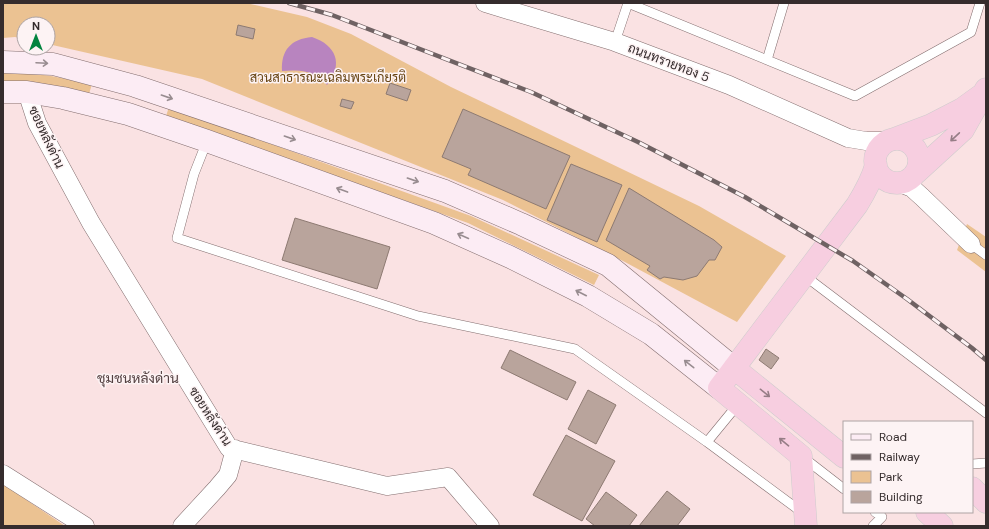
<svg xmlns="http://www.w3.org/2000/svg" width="989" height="529" font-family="'DM Sans',Sarabun,sans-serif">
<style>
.green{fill:#ebc292}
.water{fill:#b884bf}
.building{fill:#b9a49c;stroke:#8d7a72}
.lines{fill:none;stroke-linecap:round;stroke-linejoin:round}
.service-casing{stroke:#836e6f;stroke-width:10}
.minor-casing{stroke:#836e6f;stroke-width:19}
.secondary-casing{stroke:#836e6f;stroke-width:23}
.trunk-casing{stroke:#cfcccd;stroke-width:23}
.service{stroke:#fff;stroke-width:9}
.minor{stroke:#fff;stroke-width:18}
.secondary{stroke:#fcecf4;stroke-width:22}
.trunk{stroke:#f7cee0;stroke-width:22}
.rail-casing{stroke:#6f6263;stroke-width:4.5}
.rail{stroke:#fdf3f4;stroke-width:3;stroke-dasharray:9;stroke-linecap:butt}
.oneway{stroke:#988c90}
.oneway2{stroke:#967d86}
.labels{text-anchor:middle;stroke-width:3;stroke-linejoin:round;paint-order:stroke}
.street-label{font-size:13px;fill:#352c2d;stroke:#fdf3f4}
.park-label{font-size:13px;fill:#694615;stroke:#fdf3f4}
.neighbourhood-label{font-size:14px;fill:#544142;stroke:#fdf3f4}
</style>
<rect width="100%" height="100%" fill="#fae2e3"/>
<path class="green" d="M 3,3 L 246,3 L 307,17 L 351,34 L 451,87 L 699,206 L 786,256 L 737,322 L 623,261 L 503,200 L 202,79 L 48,44 L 48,24 L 24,24 L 24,39 L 15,37 L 3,38 Z
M 3,70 L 51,76 L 92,84 L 89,94 L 49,86 L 3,81 Z
M 169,107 L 471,216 L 599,275 L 594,285 L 468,223 L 166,116 Z
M 967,224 L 986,237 L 986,272 L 957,250 Z
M 3,484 L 65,526 L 3,526 Z"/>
<path class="water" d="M 312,37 C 336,45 344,64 327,85 C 325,83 323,80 320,78 C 309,70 295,70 282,71 C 281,50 291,39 312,37 Z"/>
<path class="building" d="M 238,25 L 255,29 L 253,39 L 236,35 Z
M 390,83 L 411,90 L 407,101 L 386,94 Z
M 342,99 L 354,102 L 351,109 L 340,106 Z
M 463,109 L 570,156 L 546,209 L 468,175 L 471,169 L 442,157 Z
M 571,164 L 622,185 L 597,242 L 547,220 Z
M 629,188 L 714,240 L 722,247 L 715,260 L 709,260 L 697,276 L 683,280 L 664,277 L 660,279 L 647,270 L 650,266 L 606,240 Z
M 295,218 L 390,247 L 377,289 L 282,260 Z
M 766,349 L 779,358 L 771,369 L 759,360 Z
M 510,350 L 576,382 L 567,400 L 501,368 Z
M 588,390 L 616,405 L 596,444 L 568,429 Z
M 566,435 L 615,461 L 582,521 L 533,495 Z
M 667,491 L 690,509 L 677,526 L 639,526 Z
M 606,492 L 637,515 L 629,526 L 595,526 L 586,519 Z"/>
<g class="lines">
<defs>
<path id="service" d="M 628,3 L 855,96 L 971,32 L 980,3
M 615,42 L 628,3
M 767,60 L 784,3
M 207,141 L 194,174 L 177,238 L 418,316 L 575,349 L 707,442 L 803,513
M 971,244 L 986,255
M 805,276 L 986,413
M 707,442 L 739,403
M 804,458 L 844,489
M 972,464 L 986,463
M 873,526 L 882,517 L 875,512"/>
<path id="minor" d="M 485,3 L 615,42 L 729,85 L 848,138 L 866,141 L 887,141
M 27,92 L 37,123 L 91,223 L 229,448 L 387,486 L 448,477 L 490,526
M 897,182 L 912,188 L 922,197 L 971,244
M 3,474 L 85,526
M 182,526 L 217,488 L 228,475 L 235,449"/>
<path id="secondary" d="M 3,62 L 53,64 L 135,86 L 445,191 L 521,224 L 608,265 L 734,368
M 3,92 L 27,92 L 63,98 L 128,114 L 207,141 L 434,223 L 510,257 L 588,296 L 651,334 L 719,388"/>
<path id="trunk" d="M 894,139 L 931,125 L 962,109 L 980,96
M875 161a22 22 0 1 1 44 0a22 22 0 1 1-44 0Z
M 916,173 L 963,130 L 986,89
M 734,368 L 844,457
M 972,488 L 986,502
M 927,512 L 942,526
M 806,526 L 801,456 L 719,388 L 857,205 C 865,192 872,180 876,165"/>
</defs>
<use href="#service" class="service-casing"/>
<use href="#minor" class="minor-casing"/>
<use href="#secondary" class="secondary-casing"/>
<use href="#trunk" class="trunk-casing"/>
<use href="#service" class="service"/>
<use href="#minor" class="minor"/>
<use href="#secondary" class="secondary"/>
<use href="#trunk" class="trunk"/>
<defs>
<path id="rail" d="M 289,3 L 332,15 L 531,92 L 638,142 L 745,197 L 853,261 L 907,299 L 972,348 L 986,360"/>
</defs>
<use href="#rail" class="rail-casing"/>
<use href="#rail" class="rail"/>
</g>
<defs><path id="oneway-shaft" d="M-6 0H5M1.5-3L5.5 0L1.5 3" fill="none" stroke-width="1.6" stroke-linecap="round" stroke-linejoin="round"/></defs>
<g class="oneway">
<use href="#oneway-shaft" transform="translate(42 63) rotate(3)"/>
<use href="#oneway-shaft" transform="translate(167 97) rotate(19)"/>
<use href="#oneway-shaft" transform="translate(290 138) rotate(19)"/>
<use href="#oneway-shaft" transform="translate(413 180) rotate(19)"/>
<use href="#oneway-shaft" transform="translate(342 190) rotate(-160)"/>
<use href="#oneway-shaft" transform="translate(463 236) rotate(-156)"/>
<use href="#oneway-shaft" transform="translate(581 293) rotate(-153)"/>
<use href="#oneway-shaft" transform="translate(689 364) rotate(-142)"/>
</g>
<g class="oneway2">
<use href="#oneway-shaft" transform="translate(955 137) rotate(137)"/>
<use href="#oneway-shaft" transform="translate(765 393) rotate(39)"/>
<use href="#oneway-shaft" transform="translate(784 442) rotate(-140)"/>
</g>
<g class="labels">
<g class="street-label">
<text transform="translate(669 62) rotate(21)" y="5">ถนนทรายทอง 5</text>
<text transform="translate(47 137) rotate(65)" y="5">ซอยหลังด่าน</text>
<text transform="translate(211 416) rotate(57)" y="5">ซอยหลังด่าน</text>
</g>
<g class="park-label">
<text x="328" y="82">สวนสาธารณะเฉลิมพระเกียรติ</text>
</g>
<g class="neighbourhood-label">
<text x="138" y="383">ชุมชนหลังด่าน</text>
</g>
</g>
<rect width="989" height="529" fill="none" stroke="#352c2d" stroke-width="8"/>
<rect x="843" y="421" width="130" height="92" fill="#fdf3f4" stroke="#ada3a4"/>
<rect x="851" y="434" width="20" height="6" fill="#fcecf4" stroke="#ada3a4"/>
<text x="879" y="441" font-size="12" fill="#352c2d">Road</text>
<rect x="851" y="454" width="20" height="6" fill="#6f6263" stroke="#ada3a4"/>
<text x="879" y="461" font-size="12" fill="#352c2d">Railway</text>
<rect x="851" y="471" width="20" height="12" fill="#ebc292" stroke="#ada3a4"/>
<text x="879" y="481" font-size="12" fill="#352c2d">Park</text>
<rect x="851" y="491" width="20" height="12" fill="#b9a49c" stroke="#ada3a4"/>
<text x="879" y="501" font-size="12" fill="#352c2d">Building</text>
<g transform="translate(36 36)"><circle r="19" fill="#fdf3f4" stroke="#ada3a4"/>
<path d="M0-3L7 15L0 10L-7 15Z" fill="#03843f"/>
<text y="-6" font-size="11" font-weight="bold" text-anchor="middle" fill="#352c2d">N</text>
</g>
</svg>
